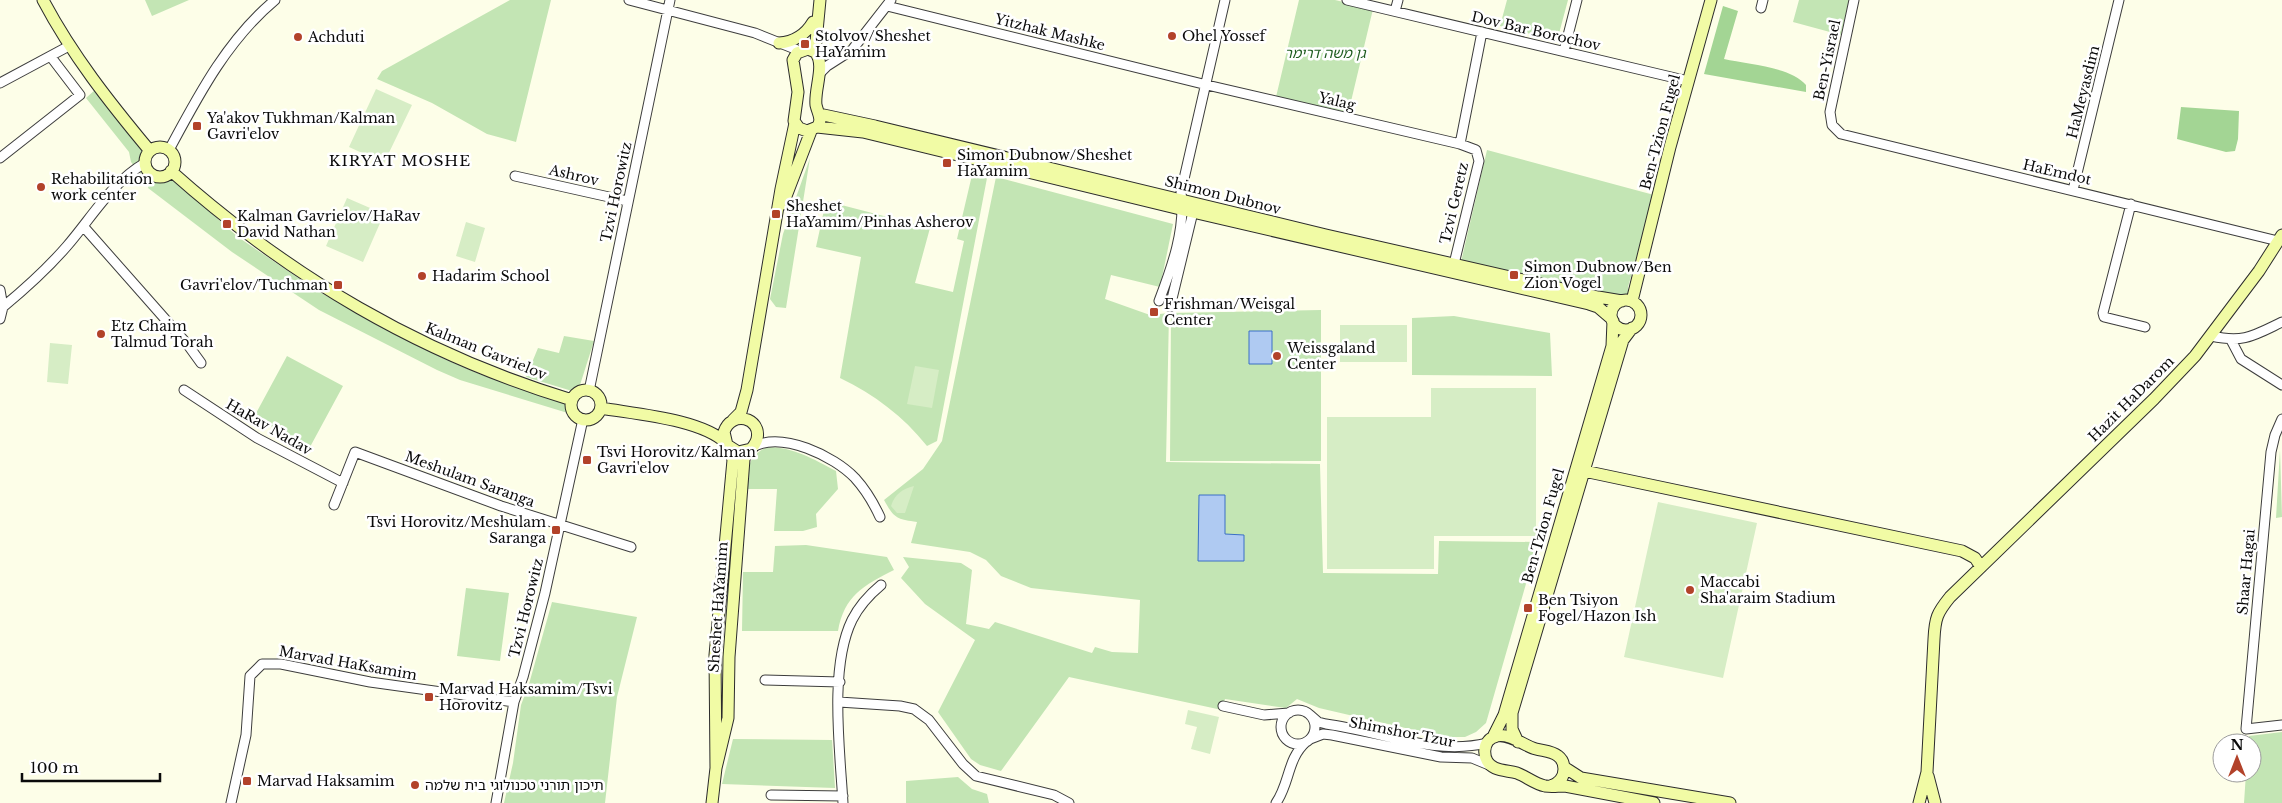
<svg xmlns="http://www.w3.org/2000/svg" width="2282" height="803" font-family="'Libre Baskerville','Noto Sans Hebrew',serif">
<style>
.green{fill:#c3e5b4}
.forest{fill:#a3d594}
.pitch{fill:#d6edc5}
.water{fill:#afcaf2;stroke:#3a6fc6}
.lines{fill:none;stroke-linecap:round;stroke-linejoin:round}
.street-casing{stroke:#3d3d3d;stroke-width:11}
.secondary-casing{stroke:#2c2c2c;stroke-width:13}
.street{stroke:#fff;stroke-width:9}
.secondary{stroke:#f1fba5;stroke-width:11}
.poi-dot{fill:#b2422a;stroke:#fff;stroke-width:2}
.labels{text-anchor:middle;stroke-width:5;stroke-linejoin:round;paint-order:stroke}
.street-label{font-size:14px;fill:#0a0a0a;stroke:#fff}
.poi-label{font-size:14px;fill:#0a0a0a;stroke:#fff;text-anchor:start}
.park-label{font-size:14px;font-style:italic;fill:#1f5d20;stroke:#fff}
.neighbourhood-label{font-size:15px;letter-spacing:1px;fill:#0a0a0a;stroke:#fff}
</style>
<rect width="100%" height="100%" fill="#fdfee8"/>
<path class="green" d="M 145,0 L 189,0 L 152,16 Z
M 510,0 L 551,0 L 516,142 L 487,134 L 432,103 L 377,79 L 382,71 Z
M 1299,0 L 1335,0 L 1373,9 L 1348,114 L 1276,97 Z
M 1507,0 L 1568,0 L 1557,41 L 1500,26 Z
M 1799,0 L 1849,0 L 1841,35 L 1793,22 Z
M 96,89 L 145,150 L 141,174 L 131,162 L 129,152 L 86,98 Z
M 1487,150 L 1654,195 L 1628,287 L 1628,296 L 1619,300 L 1461,262 Z
M 810,158 L 786,308 L 776,307 L 770,299 L 783,234 Z
M 972,175 L 987,178 L 937,441 L 927,446 C 903,416 875,395 840,378 L 861,257 L 816,247 L 826,201 L 930,228 L 915,283 L 953,292 L 964,241 L 957,239 Z
M 171,177 L 238,237 L 313,288 L 377,325 L 449,361 L 482,375 L 567,404 L 571,414 L 460,380 L 437,370 L 319,310 L 232,252 L 148,188 L 150,180 L 163,181 Z
M 996,177 L 1173,224 L 1160,287 L 1111,275 L 1105,299 L 1150,315 L 1169,313 L 1166,462 L 1320,464 L 1323,573 L 1438,574 L 1439,541 L 1538,542 L 1486,723 L 1476,732 L 1465,737 L 1444,737 L 1319,708 L 1297,699 L 1286,708 L 1225,699 L 1222,710 L 1069,677 L 1001,771 L 980,765 L 971,759 L 938,712 L 975,640 L 925,604 L 901,578 L 909,567 L 903,557 L 961,563 L 972,570 L 966,624 L 989,629 L 995,622 L 1092,653 L 1095,647 L 1112,652 L 1138,653 L 1140,600 L 1031,588 L 1001,576 L 986,560 L 970,552 L 911,543 L 917,522 C 896,519 894,518 884,500 L 923,469 L 942,441 Z
M 1321,310 L 1321,461 L 1170,461 L 1171,313 Z
M 1454,316 L 1550,333 L 1552,376 L 1412,375 L 1412,318 Z
M 564,336 L 594,341 L 580,385 L 572,391 L 526,377 L 538,348 L 559,353 Z
M 287,356 L 343,386 L 310,447 L 254,417 Z
M 767,447 C 794,447 813,459 836,471 L 838,489 L 816,514 L 817,527 L 803,531 L 774,531 L 777,489 L 747,489 C 750,468 745,458 767,447 Z
M 2280,450 L 2282,517 L 2276,518 Z
M 806,545 L 887,557 L 894,570 C 864,585 844,596 838,631 L 742,631 L 743,572 L 773,572 L 775,546 Z
M 466,588 L 509,593 L 500,661 L 457,656 Z
M 552,602 L 637,617 L 617,697 L 605,803 L 504,803 L 513,763 L 521,705 L 529,684 Z
M 2282,732 L 2282,803 L 2244,803 L 2246,773 L 2252,773 L 2252,743 L 2249,743 L 2249,736 Z
M 733,739 L 832,740 L 835,788 L 722,784 Z
M 958,777 L 972,789 L 987,794 L 989,803 L 906,803 L 906,781 Z"/>
<path class="forest" d="M 1723,6 L 1738,11 L 1724,59 C 1747,64 1791,67 1806,85 L 1806,92 L 1704,74 Z
M 2181,107 L 2239,111 L 2238,139 L 2235,151 L 2226,152 L 2177,139 Z"/>
<path class="pitch" d="M 376,89 L 412,105 L 384,163 L 349,147 Z
M 347,198 L 384,214 L 363,262 L 326,246 Z
M 466,222 L 485,228 L 475,262 L 456,256 Z
M 1340,325 L 1407,325 L 1407,362 L 1340,362 Z
M 50,343 L 72,345 L 68,384 L 47,382 Z
M 915,366 L 939,370 L 932,408 L 907,404 Z
M 1431,388 L 1536,388 L 1536,536 L 1434,536 L 1434,569 L 1327,569 L 1327,417 L 1431,417 Z
M 914,486 L 905,513 L 897,513 L 891,506 C 895,494 902,489 914,486 Z
M 1658,502 L 1757,523 L 1723,678 L 1624,657 Z
M 1188,710 L 1219,717 L 1210,754 L 1191,749 L 1197,727 L 1185,724 Z"/>
<path class="water" d="M 1249,331 L 1272,331 L 1272,364 L 1249,364 Z
M 1199,495 L 1225,495 L 1225,534 L 1244,535 L 1244,561 L 1198,561 Z"/>
<g class="lines">
<defs>
<path id="street" d="M 629,0 L 755,33 L 800,51
M 1347,0 L 1688,81
M 1854,0 L 1830,112 L 1832,125 L 1841,134 L 2278,241
M 887,6 L 1207,85 L 1460,144
M 1761,8 L 1763,0
M 1395,11 L 1398,0
M 1564,51 L 1577,0
M 819,74 L 827,66 L 852,50 L 891,0
M 0,83 L 69,46
M 169,150 C 198,96 227,40 275,0
M 0,158 L 80,95 L 51,57
M 515,176 L 627,201
M 2073,190 L 2119,0
M 2131,204 L 2103,313 L 2104,317 L 2145,327
M 83,226 L 188,345 L 201,363
M 1453,268 L 1479,161 L 1476,150 L 1460,144 L 1482,32
M 0,290 L 3,307 L 0,319
M 1159,301 C 1172,267 1186,228 1181,192 L 1225,0
M 3,307 C 26,288 48,268 67,246 C 92,217 112,182 145,163
M 1170,307 L 1193,212 L 1191,208
M 2211,336 C 2244,343 2253,336 2282,322
M 2231,340 L 2241,359 L 2282,385
M 184,390 L 257,438 L 343,483
M 589,391 L 670,0
M 2282,419 L 2275,435 L 2271,452 L 2246,729 L 2282,725
M 753,447 C 782,431 834,456 855,478 C 865,489 874,504 880,517
M 334,505 L 355,452 L 501,506 L 631,547
M 765,680 L 840,682
M 839,702 L 900,706 L 914,709 L 929,720 L 963,764 L 976,776 L 1054,795 L 1069,803
M 1223,706 L 1264,715 L 1289,713
M1281 727a17 17 0 1 1 34 0a17 17 0 1 1-34 0Z
M 1310,715 L 1318,722 L 1326,724 C 1379,731 1434,756 1487,743
M 1310,739 L 1323,734 L 1332,735 L 1441,757 L 1472,758 L 1489,765
M 771,795 L 843,796
M 231,803 L 246,735 L 250,676 L 262,664 L 281,664 L 370,682 L 514,702
M 496,803 L 514,702 L 523,677 L 545,593 L 583,419
M 843,803 C 840,751 829,667 852,620 C 859,606 869,595 881,585
M 1276,803 C 1290,783 1287,759 1306,742"/>
<path id="secondary" d="M 43,0 C 72,55 110,103 150,151
M 779,43 C 794,42 806,34 813,22
M 808,49 L 815,52 C 826,64 814,89 816,105 C 818,114 823,120 817,127 L 807,131 L 799,128 L 794,121 L 798,92 L 793,60 L 797,53 Z
M 815,52 L 820,0
M 819,114 L 875,126 L 1326,235 L 1598,297 L 1622,301
M 817,127 L 863,132 L 1184,210 L 1589,304 L 1598,307 L 1612,319
M145 162a15 15 0 1 1 30 0a15 15 0 1 1-30 0Z
M 171,171 C 290,277 420,354 572,400
M 783,204 L 811,131
M1611 315a15 15 0 1 1 30 0a15 15 0 1 1-30 0Z
M 1632,301 L 1670,147 L 1711,0
M571 405a15 15 0 1 1 30 0a15 15 0 1 1-30 0Z
M 601,408 C 635,414 701,419 726,443
M 733,420 L 741,412 L 747,390 L 781,189 L 795,123
M 1584,471 L 1962,551 L 1975,558 L 1981,567
M 1493,737 L 1504,715 L 1612,346 L 1613,321
M 1518,742 L 1512,729 L 1512,713 L 1623,340 L 1632,328
M 1564,767 L 1581,778 L 1730,803
M 716,768 L 728,718 L 729,657 L 744,459 C 747,452 755,447 757,439 C 762,417 731,410 724,432 L 727,445 L 738,452 L 751,449
M 1928,776 L 1935,803
M 1551,786 C 1559,783 1564,778 1564,769 C 1564,764 1562,759 1558,756 C 1552,751 1543,751 1536,749 C 1524,746 1510,733 1497,736 C 1481,739 1481,762 1495,768 C 1502,771 1510,771 1517,773 C 1527,777 1535,784 1545,786 C 1552,787 1558,786 1565,786 L 1654,803
M 712,803 L 716,768 L 715,655 L 733,460 L 729,447
M 1919,803 L 1927,772 L 1934,639 C 1935,618 1937,613 1950,597 L 2154,399 L 2195,356 L 2259,271 L 2282,235"/>
</defs>
<use href="#street" class="street-casing"/>
<use href="#secondary" class="secondary-casing"/>
<use href="#street" class="street"/>
<use href="#secondary" class="secondary"/>
</g>
<g class="poi-dot">
<circle cx="1172" cy="36" r="5"/>
<circle cx="298" cy="37" r="5"/>
<rect x="800" y="39" width="10" height="10" rx="2.5"/>
<rect x="192" y="121" width="10" height="10" rx="2.5"/>
<rect x="942" y="158" width="10" height="10" rx="2.5"/>
<circle cx="41" cy="187" r="5"/>
<rect x="771" y="209" width="10" height="10" rx="2.5"/>
<rect x="222" y="219" width="10" height="10" rx="2.5"/>
<rect x="1509" y="270" width="10" height="10" rx="2.5"/>
<circle cx="422" cy="276" r="5"/>
<rect x="333" y="280" width="10" height="10" rx="2.5"/>
<rect x="1149" y="307" width="10" height="10" rx="2.5"/>
<circle cx="101" cy="334" r="5"/>
<circle cx="1277" cy="356" r="5"/>
<rect x="582" y="455" width="10" height="10" rx="2.5"/>
<rect x="551" y="525" width="10" height="10" rx="2.5"/>
<circle cx="1690" cy="590" r="5"/>
<rect x="1523" y="603" width="10" height="10" rx="2.5"/>
<rect x="424" y="692" width="10" height="10" rx="2.5"/>
<rect x="242" y="776" width="10" height="10" rx="2.5"/>
<circle cx="415" cy="785" r="5"/>
</g>
<g class="labels">
<g class="street-label">
<text transform="translate(1536 31) rotate(13)" y="5">Dov Bar Borochov</text>
<text transform="translate(1050 32) rotate(14)" y="5">Yitzhak Mashke</text>
<text transform="translate(1827 60) rotate(-78)" y="5">Ben-Yisrael</text>
<text transform="translate(2083 92) rotate(-76)" y="5">HaMeyasdim</text>
<text transform="translate(1337 101) rotate(13)" y="5">Yalag</text>
<text transform="translate(1660 132) rotate(-75)" y="5">Ben-Tzion Fugel</text>
<text transform="translate(2057 172) rotate(13)" y="5">HaEmdot</text>
<text transform="translate(574 175) rotate(13)" y="5">Ashrov</text>
<text transform="translate(616 192) rotate(-78)" y="5">Tzvi Horowitz</text>
<text transform="translate(1223 195) rotate(14)" y="5">Shimon Dubnov</text>
<text transform="translate(1454 203) rotate(-77)" y="5">Tzvi Geretz</text>
<text transform="translate(486 351) rotate(22)" y="5">Kalman Gavrielov</text>
<text transform="translate(2131 399) rotate(-45)" y="5">Hazit HaDarom</text>
<text transform="translate(269 427) rotate(30)" y="5">HaRav Nadav</text>
<text transform="translate(470 479) rotate(20)" y="5">Meshulam Saranga</text>
<text transform="translate(1543 526) rotate(-74)" y="5">Ben-Tzion Fugel</text>
<text transform="translate(2246 572) rotate(-85)" y="5">Shaar Hagai</text>
<text transform="translate(718 607) rotate(-86)" y="5">Sheshet HaYamim</text>
<text transform="translate(526 608) rotate(-76)" y="5">Tzvi Horowitz</text>
<text transform="translate(348 663) rotate(10)" y="5">Marvad HaKsamim</text>
<text transform="translate(1402 732) rotate(11)" y="5">Shimshor Tzur</text>
</g>
<g class="poi-label">
<text x="815" y="41">Stolvov/Sheshet<tspan x="815" dy="16">HaYamim</tspan></text>
<text x="1182" y="41">Ohel Yossef</text>
<text x="308" y="42">Achduti</text>
<text x="207" y="123">Ya'akov Tukhman/Kalman<tspan x="207" dy="16">Gavri'elov</tspan></text>
<text x="957" y="160">Simon Dubnow/Sheshet<tspan x="957" dy="16">HaYamim</tspan></text>
<text x="51" y="184">Rehabilitation<tspan x="51" dy="16">work center</tspan></text>
<text x="786" y="211">Sheshet<tspan x="786" dy="16">HaYamim/Pinhas Asherov</tspan></text>
<text x="237" y="221">Kalman Gavrielov/HaRav<tspan x="237" dy="16">David Nathan</tspan></text>
<text x="1524" y="272">Simon Dubnow/Ben<tspan x="1524" dy="16">Zion Vogel</tspan></text>
<text x="432" y="281">Hadarim School</text>
<text x="328" y="290" text-anchor="end">Gavri'elov/Tuchman</text>
<text x="1164" y="309">Frishman/Weisgal<tspan x="1164" dy="16">Center</tspan></text>
<text x="111" y="331">Etz Chaim<tspan x="111" dy="16">Talmud Torah</tspan></text>
<text x="1287" y="353">Weissgaland<tspan x="1287" dy="16">Center</tspan></text>
<text x="597" y="457">Tsvi Horovitz/Kalman<tspan x="597" dy="16">Gavri'elov</tspan></text>
<text x="546" y="527" text-anchor="end">Tsvi Horovitz/Meshulam<tspan x="546" dy="16">Saranga</tspan></text>
<text x="1700" y="587">Maccabi<tspan x="1700" dy="16">Sha'araim Stadium</tspan></text>
<text x="1538" y="605">Ben Tsiyon<tspan x="1538" dy="16">Fogel/Hazon Ish</tspan></text>
<text x="439" y="694">Marvad Haksamim/Tsvi<tspan x="439" dy="16">Horovitz</tspan></text>
<text x="257" y="786">Marvad Haksamim</text>
<text x="425" y="790">תיכון תורני טכנולוגי בית שלמה</text>
</g>
<g class="park-label">
<text x="1325" y="58">גן משה דרימר</text>
</g>
<g class="neighbourhood-label">
<text x="400" y="166">KIRYAT MOSHE</text>
</g>
</g>
<g transform="translate(2237 758)"><circle r="24" fill="#ffffff" stroke="#9d9d9d"/>
<path d="M0-4L9 19L0 12L-9 19Z" fill="#b2422a"/>
<text y="-8" font-size="14" font-weight="bold" text-anchor="middle" fill="#0a0a0a">N</text>
</g>
<path d="M22 773v8h138v-8" fill="none" stroke="#0a0a0a" stroke-width="2.5"/>
<text x="30" y="773" font-size="15" fill="#0a0a0a" stroke="#ffffff" stroke-width="4" paint-order="stroke">100 m</text>
</svg>
